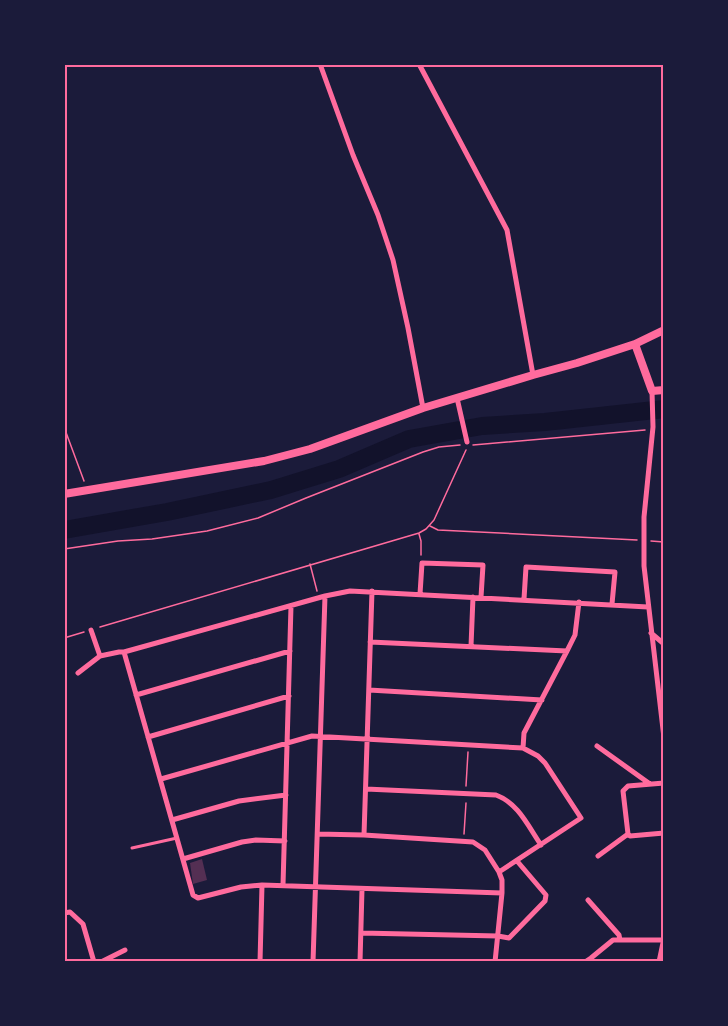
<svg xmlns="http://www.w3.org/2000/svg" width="728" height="1026" font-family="'Space Grotesk',sans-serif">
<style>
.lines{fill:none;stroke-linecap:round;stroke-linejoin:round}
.river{stroke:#12122b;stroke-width:18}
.building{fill:#542f53}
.path{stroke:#ff6b9d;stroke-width:1.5}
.service{stroke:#ff6b9d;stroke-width:3}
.minor{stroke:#ff6b9d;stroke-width:5}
.tertiary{stroke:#ff6b9d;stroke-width:7}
.secondary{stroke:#ff6b9d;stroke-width:8}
.neatline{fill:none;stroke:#ff6b9d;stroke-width:2}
</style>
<rect width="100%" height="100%" fill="#1b1b3a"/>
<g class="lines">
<path class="river" d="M 64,530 L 167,512 L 271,490 L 339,469 L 409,439 L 482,426 L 545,422 L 664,409"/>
</g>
<path class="building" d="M 202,859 L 207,880 L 193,884 L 190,863 Z"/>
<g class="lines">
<path class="path" d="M 64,427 L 84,481
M 473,445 L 645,430
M 430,526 L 438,530 L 637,540
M 419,534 L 421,541 L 421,555
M 651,541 L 664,542
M 64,549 L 118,541 L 152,539 L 207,531 L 258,518 L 306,498 L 423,452 L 439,447 L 460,445
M 310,564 L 317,591
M 100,627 L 419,533 L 426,529 L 434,520 L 466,450
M 64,638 L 84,632
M 466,786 L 468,752
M 464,834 L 466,803"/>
<path class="service" d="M 132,848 L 177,838"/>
<path class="minor" d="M 320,64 L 353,155 L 378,215 L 393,260 L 408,328 L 423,408
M 419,64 L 507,230 L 533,375
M 652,391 L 653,427 L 644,517 L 644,566 L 664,738
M 457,398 L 467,442
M 420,594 L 422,563 L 483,565 L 481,597
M 524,599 L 526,567 L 615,572 L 612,604
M 91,630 L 100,656 L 119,652 L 124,652
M 651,633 L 664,644
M 370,642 L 567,651
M 471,646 L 473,597
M 78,673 L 100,656
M 369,690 L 542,700
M 136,695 L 290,651
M 148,737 L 289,696
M 597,746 L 650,784
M 523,748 L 524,733 L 567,651 L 575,635 L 579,602
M 161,779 L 312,736 L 523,748 L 538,756 L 545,763 L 581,818 L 499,872 L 502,880 L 502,893 L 495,962
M 664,783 L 628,786 L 623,791 L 628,834 L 630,836 L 664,833
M 366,789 L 496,795 C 518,803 528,826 541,845
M 172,820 L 239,801 L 286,795
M 317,834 L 364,835 L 473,842 L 485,850 L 499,872
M 364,835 L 372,591
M 598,856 L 628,834
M 183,859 L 242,842 L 256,840 L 285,841
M 283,885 L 291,606
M 502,893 L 262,885 L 241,887 L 198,898 L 193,895 L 124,652 L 325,596 L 350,591 L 648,607
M 588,900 L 619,935 L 620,940
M 64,913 L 70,912 L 83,924 L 94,962
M 361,933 L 498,936 L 509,938 L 545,901 L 546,895 L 517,861
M 101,962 L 125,950
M 260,962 L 262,885
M 313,962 L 325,596
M 360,962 L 362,889
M 585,962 L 591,958 L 613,940 L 664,940"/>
<path class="tertiary" d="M 660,962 L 664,943"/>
<path class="secondary" d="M 635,344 L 652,391 L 664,390
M 64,494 L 264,461 L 310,449 L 423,408 L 533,375 L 577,363 L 635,344 L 664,330"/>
</g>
<rect width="728" height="1026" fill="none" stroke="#1b1b3a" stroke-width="132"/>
<rect x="66" y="66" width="596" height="894" class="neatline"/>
</svg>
